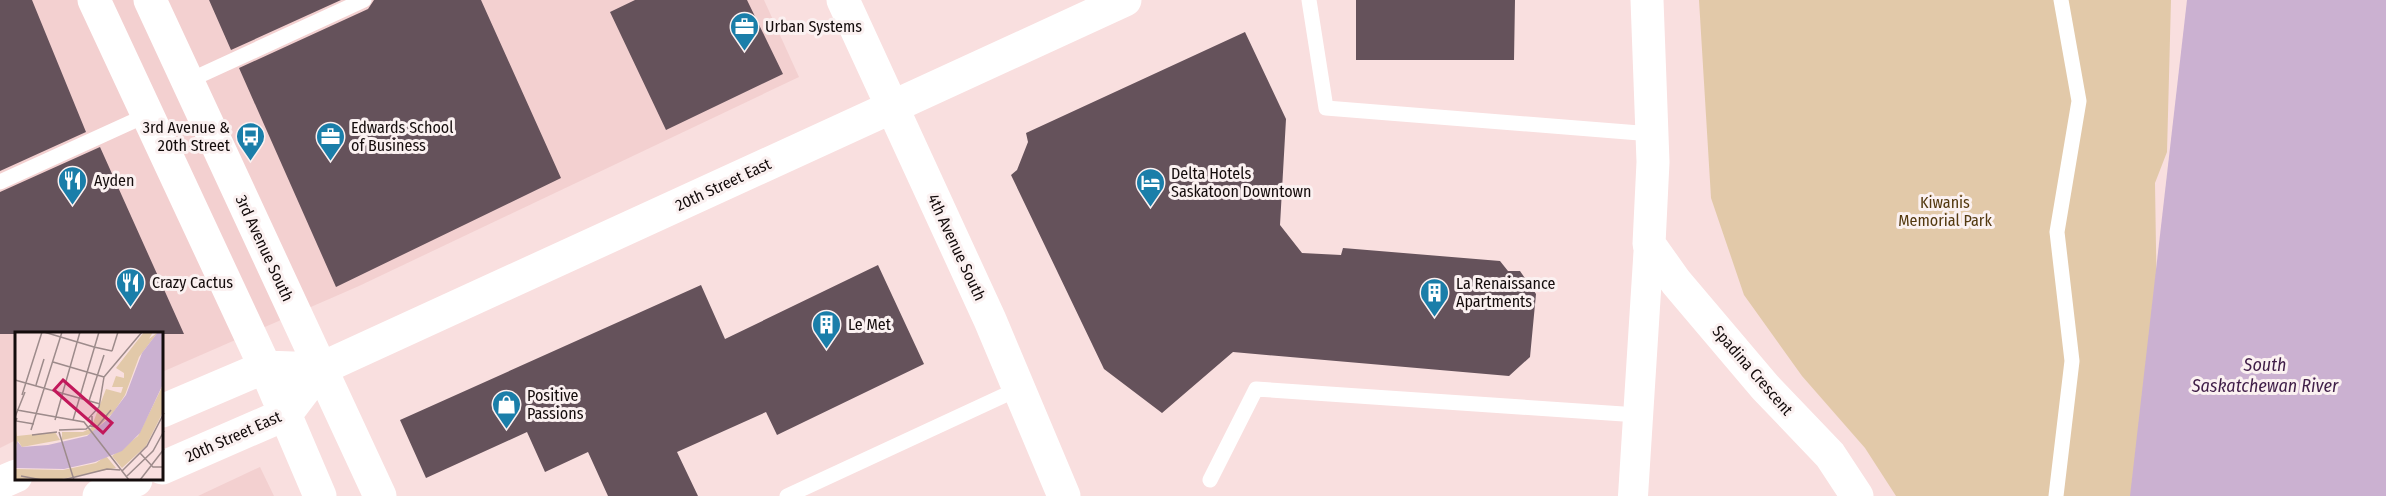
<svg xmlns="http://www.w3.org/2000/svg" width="2386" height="496" font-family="'Fira Sans Condensed',sans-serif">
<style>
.built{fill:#f3d0d0}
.green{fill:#e2c9a9}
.water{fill:#cbb1d1}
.building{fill:#65525b}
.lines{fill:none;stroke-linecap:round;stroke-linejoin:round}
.service{stroke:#fff;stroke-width:15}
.minor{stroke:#fff;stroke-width:30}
.tertiary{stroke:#fff;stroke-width:33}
.secondary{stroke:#fff;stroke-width:33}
.labels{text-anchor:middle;stroke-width:6;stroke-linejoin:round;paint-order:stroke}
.poi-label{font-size:16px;fill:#140c0c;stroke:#fbf1f1;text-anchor:start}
.street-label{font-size:16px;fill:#140c0c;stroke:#fbf1f1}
.park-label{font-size:16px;fill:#533910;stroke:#fbf1f1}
.water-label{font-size:18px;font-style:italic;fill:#401e48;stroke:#fbf1f1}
.inset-road{fill:none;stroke:#9d8b8b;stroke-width:1.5}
.view{fill:#c2185b;fill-opacity:0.15;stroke:#c2185b;stroke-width:3}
.inset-edge{fill:none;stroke:#140c0c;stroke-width:3}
</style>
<rect width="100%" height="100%" fill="#f9dfdf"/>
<path class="built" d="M 0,0 L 764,0 L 799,77 L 359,286 L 162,372 L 162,334 L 16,334 L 16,440 L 0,448 Z
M 260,467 L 274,496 L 198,496 Z"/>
<path class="green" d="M 1699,0 L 2171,0 L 2167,152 L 2155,183 L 2158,376 L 2139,496 L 1896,496 L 1865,448 L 1802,376 L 1744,295 L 1711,198 Z"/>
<path class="water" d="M 2187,0 L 2386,0 L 2386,496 L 2130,496 Z"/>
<path class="building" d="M 0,0 L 32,0 L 86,132 L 0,171 Z
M 209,0 L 341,0 L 231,50 Z
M 374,0 L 481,0 L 561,178 L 336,287 L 239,68 L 368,9 Z
M 635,0 L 747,0 L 783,74 L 666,130 L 610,12 Z
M 1356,0 L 1515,0 L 1514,60 L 1356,60 Z
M 1245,32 L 1286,119 L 1280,225 L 1302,253 L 1341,255 L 1343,248 L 1500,261 L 1508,271 L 1520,271 L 1536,294 L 1530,357 L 1509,376 L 1233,352 L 1162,413 L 1104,369 L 1011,175 L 1017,170 L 1028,142 L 1026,133 Z
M 100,147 L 184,334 L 0,334 L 0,192 Z
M 878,265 L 924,364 L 777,435 L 766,412 L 677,452 L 698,496 L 608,496 L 588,452 L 545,472 L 527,432 L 426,478 L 400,420 L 701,285 L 725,339 Z"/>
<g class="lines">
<path class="service" d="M 1309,0 L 1326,108 L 1652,134
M 188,81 L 364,0
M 0,182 L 147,115
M 1210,480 L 1256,389 L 1638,415
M 787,496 L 1020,388
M 2056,496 L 2072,361 L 2057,232 L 2079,101 L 2061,0"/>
<path class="minor" d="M 1633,496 L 1649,244"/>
<path class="tertiary" d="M 1647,0 L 1653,162 L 1649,244 L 1676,282 L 1765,387 L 1830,455 L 1857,496
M 892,107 L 1125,0"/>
<path class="secondary" d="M 94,0 L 265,367 L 320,496
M 150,0 L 380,496
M 843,0 L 990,320 L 1064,496
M 162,411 L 265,367 L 320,369 L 892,107
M 162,468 L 286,414 L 320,369
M 0,483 L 16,476
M 99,496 L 136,480"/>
</g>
<defs>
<symbol id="office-pin" viewBox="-11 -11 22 30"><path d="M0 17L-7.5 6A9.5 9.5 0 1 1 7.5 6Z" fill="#1a7ea9" stroke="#fbf1f1"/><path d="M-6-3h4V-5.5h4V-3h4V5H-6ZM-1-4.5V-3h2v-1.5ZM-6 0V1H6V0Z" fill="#fff"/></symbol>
<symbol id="bus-pin" viewBox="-11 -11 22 30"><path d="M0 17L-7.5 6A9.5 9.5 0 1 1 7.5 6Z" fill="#1a7ea9" stroke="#fbf1f1"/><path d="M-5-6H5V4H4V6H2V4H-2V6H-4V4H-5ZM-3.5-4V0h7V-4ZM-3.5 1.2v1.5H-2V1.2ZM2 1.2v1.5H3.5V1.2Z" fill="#fff"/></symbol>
<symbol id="restaurant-pin" viewBox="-11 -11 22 30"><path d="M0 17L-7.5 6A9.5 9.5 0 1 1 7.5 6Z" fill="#1a7ea9" stroke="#fbf1f1"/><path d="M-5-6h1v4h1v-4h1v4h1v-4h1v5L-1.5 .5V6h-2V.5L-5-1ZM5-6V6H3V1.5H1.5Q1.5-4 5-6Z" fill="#fff"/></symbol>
<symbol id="hotel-pin" viewBox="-11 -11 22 30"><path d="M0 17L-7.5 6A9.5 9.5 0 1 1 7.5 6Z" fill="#1a7ea9" stroke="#fbf1f1"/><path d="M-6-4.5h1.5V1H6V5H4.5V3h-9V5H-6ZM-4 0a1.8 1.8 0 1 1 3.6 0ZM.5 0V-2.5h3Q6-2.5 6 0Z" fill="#fff"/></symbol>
<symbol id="building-pin" viewBox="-11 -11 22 30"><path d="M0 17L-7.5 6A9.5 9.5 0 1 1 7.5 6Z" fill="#1a7ea9" stroke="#fbf1f1"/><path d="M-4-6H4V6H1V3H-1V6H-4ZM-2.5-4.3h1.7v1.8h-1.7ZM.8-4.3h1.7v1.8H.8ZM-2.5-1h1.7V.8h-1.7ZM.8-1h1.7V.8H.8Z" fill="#fff"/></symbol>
<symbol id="shop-pin" viewBox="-11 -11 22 30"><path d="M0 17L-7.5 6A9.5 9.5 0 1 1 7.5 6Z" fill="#1a7ea9" stroke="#fbf1f1"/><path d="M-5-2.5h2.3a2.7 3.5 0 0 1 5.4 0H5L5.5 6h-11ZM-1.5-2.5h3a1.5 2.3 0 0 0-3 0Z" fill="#fff"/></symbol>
</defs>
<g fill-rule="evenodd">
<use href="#office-pin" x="728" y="10" width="33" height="45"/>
<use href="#bus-pin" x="234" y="120" width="33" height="45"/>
<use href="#office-pin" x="314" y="120" width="33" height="45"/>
<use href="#restaurant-pin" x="56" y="164" width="33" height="45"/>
<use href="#hotel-pin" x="1134" y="166" width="33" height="45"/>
<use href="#restaurant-pin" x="114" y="266" width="33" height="45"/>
<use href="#building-pin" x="1418" y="276" width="33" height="45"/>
<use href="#building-pin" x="810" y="308" width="33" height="45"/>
<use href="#shop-pin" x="490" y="388" width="33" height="45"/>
</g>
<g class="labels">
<g class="poi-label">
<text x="765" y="32">Urban Systems</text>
<text x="230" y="133" text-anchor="end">3rd Avenue &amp;<tspan x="230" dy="18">20th Street</tspan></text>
<text x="351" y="133">Edwards School<tspan x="351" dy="18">of Business</tspan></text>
<text x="1171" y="179">Delta Hotels<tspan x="1171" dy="18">Saskatoon Downtown</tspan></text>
<text x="94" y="186">Ayden</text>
<text x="152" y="288">Crazy Cactus</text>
<text x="1456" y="289">La Renaissance<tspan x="1456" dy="18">Apartments</tspan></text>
<text x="848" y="330">Le Met</text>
<text x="527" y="401">Positive<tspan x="527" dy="18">Passions</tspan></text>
</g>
<g class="street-label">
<text transform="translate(723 184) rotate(-25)" y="6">20th Street East</text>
<text transform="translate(957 247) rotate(65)" y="6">4th Avenue South</text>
<text transform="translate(265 248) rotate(65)" y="6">3rd Avenue South</text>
<text transform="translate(1753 370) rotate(49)" y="6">Spadina Crescent</text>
<text transform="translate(233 436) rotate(-24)" y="6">20th Street East</text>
</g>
<g class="park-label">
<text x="1945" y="208">Kiwanis<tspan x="1945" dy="18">Memorial Park</tspan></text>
</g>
<g class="water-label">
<text x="2265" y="371">South<tspan x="2265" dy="21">Saskatchewan River</tspan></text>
</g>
</g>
<g transform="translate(15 332)">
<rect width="148" height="148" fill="#f9dfdf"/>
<path d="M 129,0 L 138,0 L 134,7 L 143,0 L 124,25 L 110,63 L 98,81 L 76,102 L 47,108 L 47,100 L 68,100 L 76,96 L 91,57 L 106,61 L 108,55 L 97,55 L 101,44 L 109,46 L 109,41 L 101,36 ZM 148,53 L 148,80 L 131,114 L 107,136 L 97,124 L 123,104 ZM 0,91 L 2,104 L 40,100 L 45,108 L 7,115 L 3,109 L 0,115 ZM 91,124 L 101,136 L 42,148 L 0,147 L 0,137 L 48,138 L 81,131 Z" fill="#e2c9a9"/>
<path d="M 143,0 L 148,0 L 148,52 L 125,101 L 107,119 L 80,130 L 49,137 L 0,136 L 2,109 L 7,115 L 33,113 L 72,104 L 93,87 L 111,63 L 127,21 Z" fill="#cbb1d1"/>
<path class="inset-road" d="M 29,0 L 79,15M 79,15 L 97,19M 97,19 L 103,0M 38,30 L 89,45M 89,45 L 127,0M 0,48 L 64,66M 21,53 L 29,27M 7,63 L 27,0M 64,66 L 85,72M 74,69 L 89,23M 2,78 L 69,90 L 114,148M 0,85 L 10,60M 2,86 L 1,89 L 19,92M 40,88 L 65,0M 58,88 L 84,0M 72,88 L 84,75 L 89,45M 75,94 L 82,95 L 96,78M 16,98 L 47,0M 44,98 L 71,97 L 77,92 L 77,84M 44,100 L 59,148M 17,103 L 42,100M 125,121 L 138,135 L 149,135M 107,139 L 132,114 L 149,81M 6,144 L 27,148M 112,144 L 138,119 L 149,99M 48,148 L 92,137 L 105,138M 125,148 L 149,117"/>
<path class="view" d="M 48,48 L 97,91 L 88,101 L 39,58 Z"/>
<rect width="148" height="148" class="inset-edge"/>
</g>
</svg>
